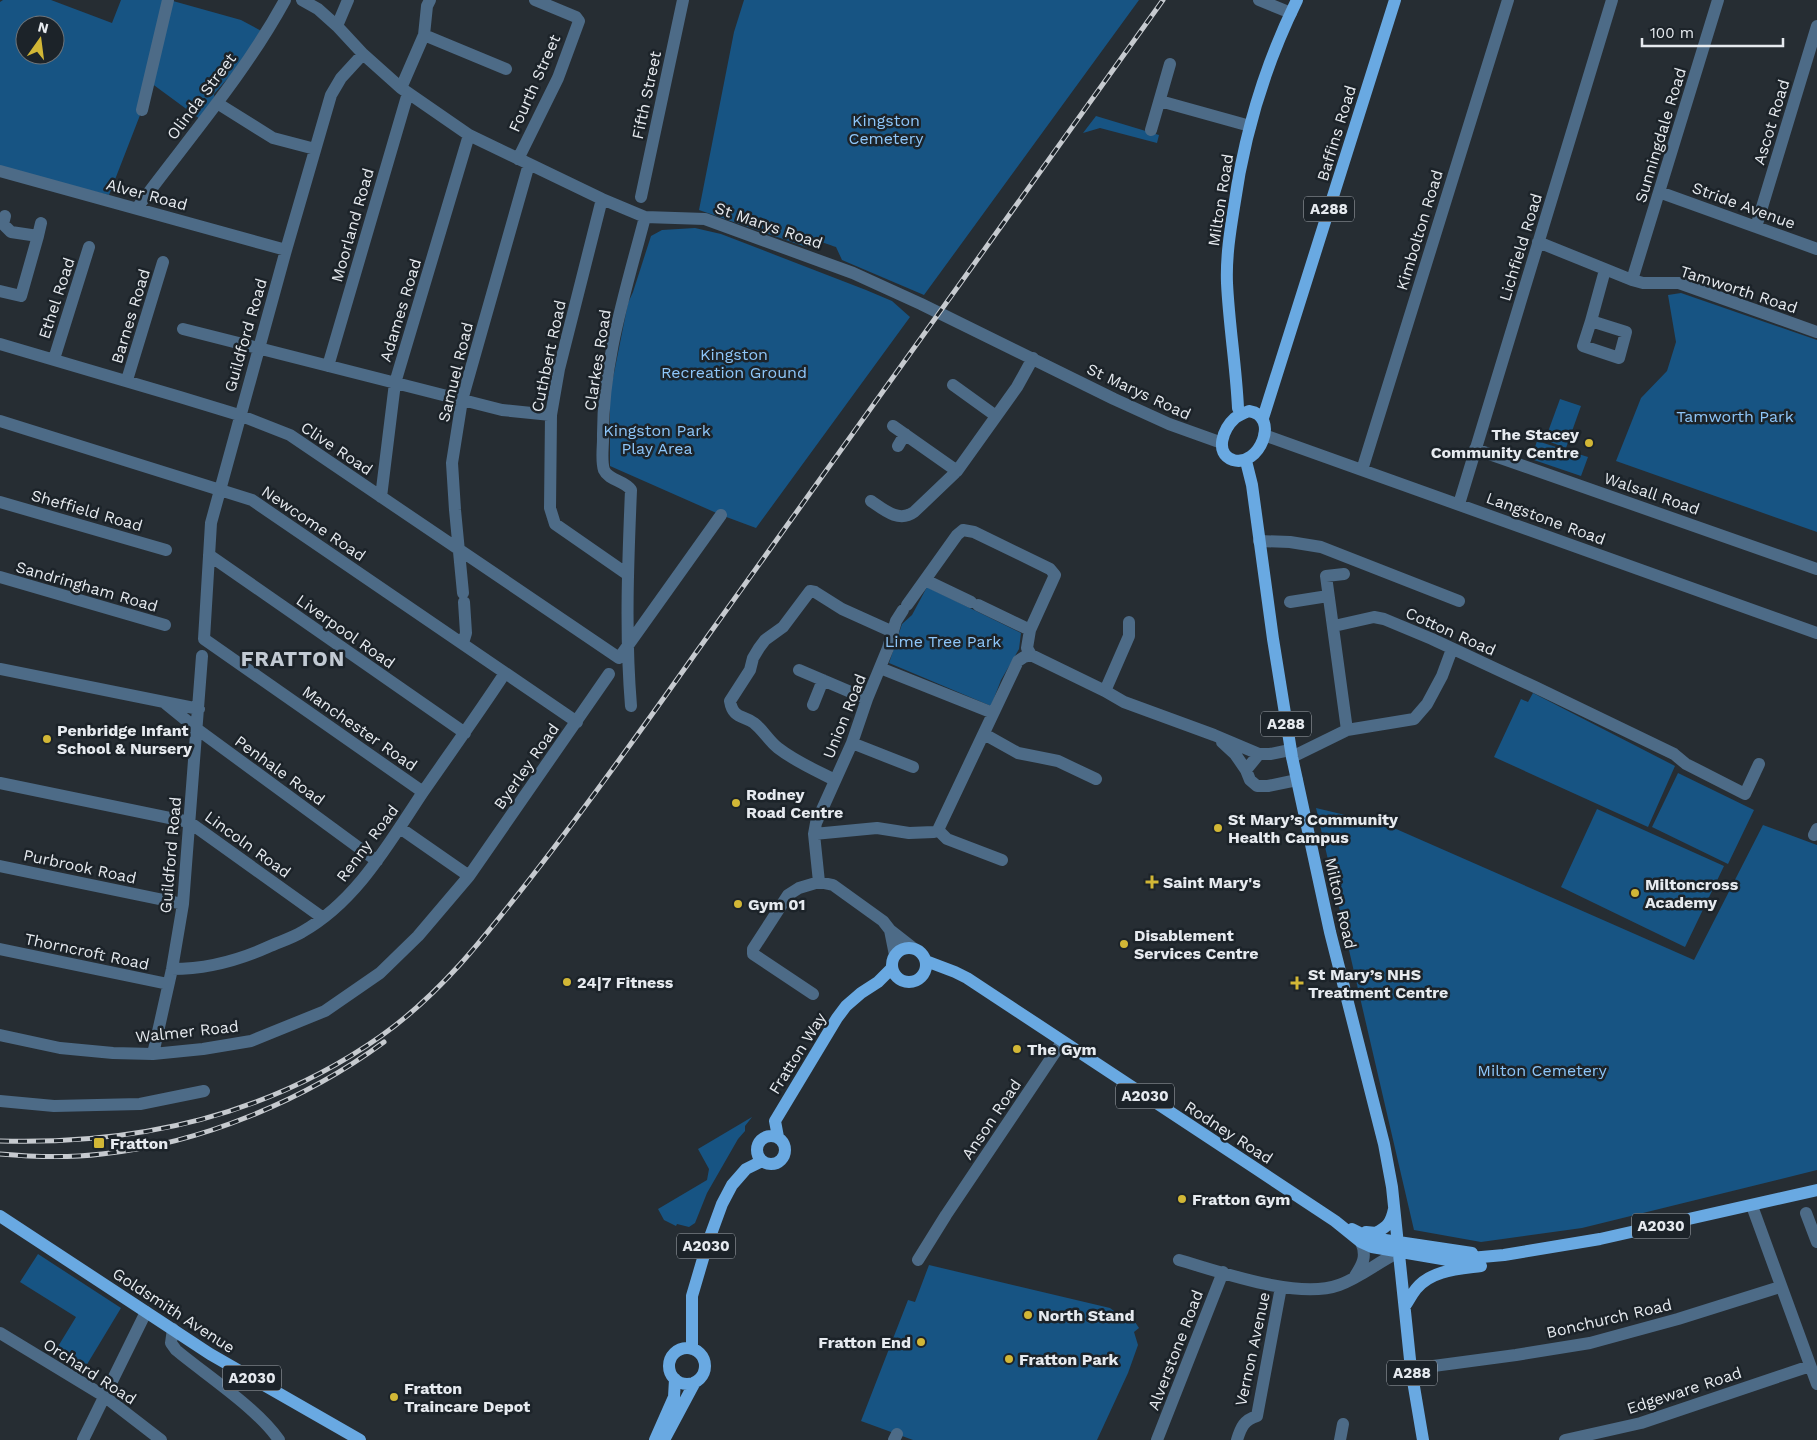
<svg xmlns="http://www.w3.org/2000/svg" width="1817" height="1440" font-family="'Work Sans',sans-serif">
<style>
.green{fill:#175483;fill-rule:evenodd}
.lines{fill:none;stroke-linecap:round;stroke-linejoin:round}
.minor{stroke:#4d6b87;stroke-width:12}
.major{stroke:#69a9e2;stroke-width:12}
.rail-casing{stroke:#c6cacf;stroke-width:5}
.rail{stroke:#1c2329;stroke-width:3;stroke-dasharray:9;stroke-linecap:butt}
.poi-dot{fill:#d2b736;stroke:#1c2329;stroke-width:2}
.labels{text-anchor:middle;stroke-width:5;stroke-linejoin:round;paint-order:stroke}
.shield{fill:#1c2329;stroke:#a9aeb4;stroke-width:1}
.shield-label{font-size:15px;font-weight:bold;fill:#e6eaef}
.street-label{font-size:16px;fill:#e6eaef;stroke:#1c2329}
.park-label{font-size:16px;fill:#8ec6f9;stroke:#1c2329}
.poi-label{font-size:16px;font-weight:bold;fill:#e6eaef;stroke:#1c2329;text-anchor:start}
.district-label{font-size:21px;font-weight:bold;letter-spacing:1px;fill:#c2cad3;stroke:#1c2329}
</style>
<rect width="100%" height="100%" fill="#262d33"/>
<path class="green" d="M 3,0 L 51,0 L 112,23 L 121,0 L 168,0 L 142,110 L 109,195 L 0,169 L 0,2 ZM 25,25 L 55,25 L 55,55 L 25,55 Z
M 744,0 L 1139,0 L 924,295 L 842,260 L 836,247 C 824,243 817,238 806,247 L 699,210 L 734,32 Z
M 173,1 L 241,20 L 267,34 L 214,94 L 216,105 L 200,119 L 151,83 Z
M 1096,116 L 1159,135 L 1157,143 L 1100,128 L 1083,133 Z
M 695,228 L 721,234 L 866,290 L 892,301 L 910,317 L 756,528 L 721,515 L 610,466 L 610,393 L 628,303 L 633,292 L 651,236 L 662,230 Z
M 1681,293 L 1817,340 L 1817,532 L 1616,461 L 1641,398 L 1667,371 L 1676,342 L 1668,295 Z
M 1560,399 L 1581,406 L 1566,448 L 1545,440 Z
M 1537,441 L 1588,457 L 1581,476 L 1531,459 Z
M 927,587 L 1021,633 L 1019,649 L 1001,680 L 991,706 L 889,663 L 902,624 L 912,615 Z
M 1533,693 L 1675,766 L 1648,827 L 1494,757 L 1521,699 L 1528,702 Z
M 1678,773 L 1754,810 L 1728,864 L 1652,827 Z
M 1316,808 L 1387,825 L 1694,960 L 1763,825 L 1817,845 L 1817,1170 L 1582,1228 L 1481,1242 L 1414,1230 Z
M 1597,809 L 1724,866 L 1685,947 L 1561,887 Z
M 752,1117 L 745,1126 L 745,1131 L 738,1139 L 707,1193 L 695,1223 L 689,1227 L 677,1224 L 676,1226 L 664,1220 L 658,1209 L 707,1180 L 709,1169 L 698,1149 Z
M 38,1254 L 121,1308 L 83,1371 L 54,1353 L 76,1317 L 20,1282 Z
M 929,1265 L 1110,1308 L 1126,1320 L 1131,1316 L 1139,1328 L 1134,1332 L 1138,1345 L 1128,1373 L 1097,1440 L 913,1440 L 861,1421 L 908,1300 L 915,1302 Z"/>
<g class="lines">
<path class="minor" d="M 302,0 L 318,9 L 337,26 L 363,54 L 401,88 L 469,135 L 602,199 L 645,217 L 705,219 L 853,273 L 921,304 L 1114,399 L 1169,424 L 1222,443
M 1259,0 L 1291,13
M 337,26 L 348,0
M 424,35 L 506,69
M 363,54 L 341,78 L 331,95 L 286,250 L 211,523 L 204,639 L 423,792
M 401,88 L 424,35 L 427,6 L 430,0
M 1160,101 L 1250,126
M 217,103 L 273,138 L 315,149
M 142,110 L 168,0
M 1151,130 L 1170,64
M 518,159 L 558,78 L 579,21 L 576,17 L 535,0
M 0,171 L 286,250
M 1659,192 L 1817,249
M 641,197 L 683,0
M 602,199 L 559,369 L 551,415 L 550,508 L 555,524 L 627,574
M 137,208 C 188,139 244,75 285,0
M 1756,227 L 1817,26
M 38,236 L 41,223
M 1538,242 L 1632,280 L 1643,283 L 1679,283 L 1817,332
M 1632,280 L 1718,0
M 0,291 L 21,296 L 38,236 L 11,232 L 3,224 L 5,216
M 1591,321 L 1583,346 L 1619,358 L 1626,332 L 1591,321 L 1605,270
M 183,329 L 502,410 L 551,415
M 0,344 L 180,397 L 239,415 L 290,435 L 619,658 L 721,515
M 54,359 L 89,247
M 328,366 L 408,93
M 127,380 L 163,262
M 953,385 L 996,416
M 0,421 L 252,500 L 577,722
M 893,426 L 957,471
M 1264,435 L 1817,633
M 898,446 L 905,434
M 1475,449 L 1817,569
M 1362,470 L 1508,0
M 381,497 L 395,383 L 469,135
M 871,501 C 884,510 899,523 914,512 L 957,471 L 1017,387 L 1033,358
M 0,502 L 166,550
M 1459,504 L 1612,0
M 1259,541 L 1290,542 L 1321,547 L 1459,601
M 209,555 L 465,733
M 0,577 L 165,625
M 925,580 L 971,602
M 463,593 L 455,510 L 452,463 L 462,400 L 529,164
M 1290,602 L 1328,596
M 907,605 L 957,535 L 963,530 L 974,532 L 1050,569 L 1055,575 L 1030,630 L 1027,648 L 1031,655 L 1105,691 L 1124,702 L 1214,735 L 1259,754 L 1270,754 L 1290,750
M 978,605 L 1030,630
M 1334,626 L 1374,617 L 1384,619 L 1432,639 L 1535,687 L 1674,754 L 1686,764 L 1745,794 L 1759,764
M 463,643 L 466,633 L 464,602
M 880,668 L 993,713
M 0,669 L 199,709
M 799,670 L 867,699
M 1105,691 L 1129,636 L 1129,622
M 165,703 L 197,729 L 377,861
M 813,705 L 823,680
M 631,706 C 625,634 628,562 631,490 C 624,480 609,481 604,470 C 601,461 603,448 603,439 C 602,363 626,290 645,217
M 1347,730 L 1414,719 L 1427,704 L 1442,676 L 1452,649
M 984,734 L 1018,753 L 1058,761 L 1096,779
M 1222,742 L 1235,754 L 1246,770
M 852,743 L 913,767
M 1259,754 L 1246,770 L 1250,780 L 1257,786 L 1268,786 L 1297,780
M 1292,757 L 1347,730 L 1326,576 L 1344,574
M 835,780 C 815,770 796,762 778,748 C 769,741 763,730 754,723 C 743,715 733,719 730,701 L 750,670 L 753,658 L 759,648 L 765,640 L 783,627 L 810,591 L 815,592 L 842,609 L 893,632
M 0,783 L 189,822 L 323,918
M 400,828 L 469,876
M 814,834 L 877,828 L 909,833 L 934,832
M 1814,835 L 1817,829
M 1002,860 L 947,839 L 938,830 L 1018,661 L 1024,657 L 1031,655
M 0,866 L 183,904
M 819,882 L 814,834 L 816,823 L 852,743 L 867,699 L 888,648 L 896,621 L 903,610
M 890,930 L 895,955
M 0,949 L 168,984
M 172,969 C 206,969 237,961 268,947 C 279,942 292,938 302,932 C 357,901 389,843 423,792 C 450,753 478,714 505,673
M 813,994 L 753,954 L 753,949 L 788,895 L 799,888 L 819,882 L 833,885 L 883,921 L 890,930 L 913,948
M 0,1035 L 60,1048 L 113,1053 L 153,1054 L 203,1049 L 251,1041 L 325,1011 L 380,973 L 418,936 L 469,876 L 609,674
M 153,1054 L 172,969 L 183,904 L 202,656
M 0,1101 L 54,1106 L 140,1104 L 204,1091
M 1752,1206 L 1817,1384
M 1806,1213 L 1817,1242
M 918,1260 L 946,1215 L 1062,1042
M 1179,1260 C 1221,1272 1298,1300 1339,1285 C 1361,1277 1378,1262 1399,1252
M 1355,1276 C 1363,1264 1367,1256 1361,1242
M 173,1329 L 171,1343 L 176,1350 C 206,1375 257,1408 279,1440
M 0,1333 L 104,1396 L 161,1440
M 1411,1369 L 1516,1355 L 1590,1343 L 1678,1319 L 1780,1287
M 83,1440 L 146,1312
M 894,1440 L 897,1434
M 1157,1440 L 1223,1272
M 1237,1440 C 1241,1427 1244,1420 1257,1416 L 1281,1287
M 1340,1440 L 1343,1424
M 1565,1440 L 1641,1423 L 1810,1366"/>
<path class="major" d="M 1249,411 C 1281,416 1259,468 1233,460 C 1213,453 1224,428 1235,418 C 1239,415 1244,413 1249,411 Z
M 1241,414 L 1238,408 C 1236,366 1229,325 1227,283 C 1226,257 1230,232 1234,207 C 1244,135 1265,65 1297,0
M 1263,418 L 1395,0
M 1246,461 L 1252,485 L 1273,639 L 1292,757 L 1330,932 L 1384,1144 L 1392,1187 L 1411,1369 L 1423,1440
M892 965a17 17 0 1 1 34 0a17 17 0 1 1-34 0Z
M 926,961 L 955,972 L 967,978 L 1255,1168 L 1335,1221 L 1361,1242 L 1372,1247 L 1448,1260 L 1504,1255 L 1600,1239 L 1817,1190
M757 1150a14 14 0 1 1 28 0a14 14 0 1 1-28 0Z
M 778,1137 L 775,1121 L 837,1018 L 846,1006 L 861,993 L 878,982 L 892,968
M 0,1216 L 210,1354 L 360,1440
M 1352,1229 L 1362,1234 L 1385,1240 L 1472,1253
M 1366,1232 L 1376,1233 C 1388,1226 1391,1223 1394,1209
M 1405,1306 C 1409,1300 1412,1294 1416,1289 C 1431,1270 1459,1269 1481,1266
M669 1366a18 18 0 1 1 36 0a18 18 0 1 1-36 0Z
M 692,1349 L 692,1296 L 707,1245 L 722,1204 L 732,1185 L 746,1169 L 762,1161
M 655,1440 L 674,1397 L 675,1379
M 664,1440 L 695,1382"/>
<defs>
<path id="rail" d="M 0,1141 C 138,1145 267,1116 381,1036 C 442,993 487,934 533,875 C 589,803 642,729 695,654 C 851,436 1007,218 1163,0
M 0,1154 C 34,1157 68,1158 102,1154 C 200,1144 305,1100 384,1042"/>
</defs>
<use href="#rail" class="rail-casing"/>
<use href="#rail" class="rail"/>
</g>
<g class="poi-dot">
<circle cx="1589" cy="443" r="5"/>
<circle cx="47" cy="739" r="5"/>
<circle cx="736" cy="803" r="5"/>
<circle cx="1218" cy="828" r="5"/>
<path d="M1149.5 874.5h5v5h5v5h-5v5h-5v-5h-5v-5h5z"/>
<circle cx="1635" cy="893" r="5"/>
<circle cx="738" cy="904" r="5"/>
<circle cx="1124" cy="944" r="5"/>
<circle cx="567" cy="982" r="5"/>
<path d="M1294.5 975.5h5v5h5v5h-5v5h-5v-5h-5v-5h5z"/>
<circle cx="1017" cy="1049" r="5"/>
<rect x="93" y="1137" width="12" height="12" rx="2.5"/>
<circle cx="1182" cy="1199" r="5"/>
<circle cx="1028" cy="1315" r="5"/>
<circle cx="921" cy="1342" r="5"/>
<circle cx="1009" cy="1359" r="5"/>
<circle cx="394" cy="1397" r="5"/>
</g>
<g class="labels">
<g class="shield">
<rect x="1304" y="196.5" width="50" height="25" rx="4"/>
<rect x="1261" y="711.5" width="50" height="25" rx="4"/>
<rect x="1116" y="1083.5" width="58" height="25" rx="4"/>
<rect x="1632" y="1213.5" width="58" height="25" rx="4"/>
<rect x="677" y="1233.5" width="58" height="25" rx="4"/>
<rect x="1387" y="1360.5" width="50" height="25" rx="4"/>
<rect x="223" y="1365.5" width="58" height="25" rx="4"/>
</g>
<g class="shield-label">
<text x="1329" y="214">A288</text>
<text x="1286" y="729">A288</text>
<text x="1145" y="1101">A2030</text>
<text x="1661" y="1231">A2030</text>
<text x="706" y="1251">A2030</text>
<text x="1412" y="1378">A288</text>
<text x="252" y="1383">A2030</text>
</g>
<g class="street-label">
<text transform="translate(534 83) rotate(-66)" y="6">Fourth Street</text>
<text transform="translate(646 95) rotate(-78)" y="6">Fifth Street</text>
<text transform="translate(201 96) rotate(-53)" y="6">Olinda Street</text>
<text transform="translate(1771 122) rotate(-73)" y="6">Ascot Road</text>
<text transform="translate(1336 133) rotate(-73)" y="6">Baffins Road</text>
<text transform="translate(1660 135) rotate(-73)" y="6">Sunningdale Road</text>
<text transform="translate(147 194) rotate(15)" y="6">Alver Road</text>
<text transform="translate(1220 200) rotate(-81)" y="6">Milton Road</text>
<text transform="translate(1744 205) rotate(20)" y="6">Stride Avenue</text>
<text transform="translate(352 225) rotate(-74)" y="6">Moorland Road</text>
<text transform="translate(769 225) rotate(19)" y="6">St Marys Road</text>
<text transform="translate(1419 230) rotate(-73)" y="6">Kimbolton Road</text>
<text transform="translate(1520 247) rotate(-73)" y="6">Lichfield Road</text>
<text transform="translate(1739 289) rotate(18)" y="6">Tamworth Road</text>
<text transform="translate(56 298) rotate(-72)" y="6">Ethel Road</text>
<text transform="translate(400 310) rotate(-73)" y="6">Adames Road</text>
<text transform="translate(130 316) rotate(-73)" y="6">Barnes Road</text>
<text transform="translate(245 335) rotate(-74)" y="6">Guildford Road</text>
<text transform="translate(548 356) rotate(-78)" y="6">Cuthbert Road</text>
<text transform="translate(597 360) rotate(-81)" y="6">Clarkes Road</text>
<text transform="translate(455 372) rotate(-76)" y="6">Samuel Road</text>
<text transform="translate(1139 391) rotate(25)" y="6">St Marys Road</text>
<text transform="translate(337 448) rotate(34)" y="6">Clive Road</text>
<text transform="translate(1652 493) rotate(19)" y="6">Walsall Road</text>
<text transform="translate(87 510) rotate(16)" y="6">Sheffield Road</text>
<text transform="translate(1546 518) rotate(20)" y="6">Langstone Road</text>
<text transform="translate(314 523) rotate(34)" y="6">Newcome Road</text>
<text transform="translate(87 586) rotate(16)" y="6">Sandringham Road</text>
<text transform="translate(346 631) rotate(35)" y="6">Liverpool Road</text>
<text transform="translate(1451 631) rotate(24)" y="6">Cotton Road</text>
<text transform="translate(844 716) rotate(-68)" y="6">Union Road</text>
<text transform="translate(360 728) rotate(35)" y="6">Manchester Road</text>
<text transform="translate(526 766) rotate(-55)" y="6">Byerley Road</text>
<text transform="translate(280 770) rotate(36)" y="6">Penhale Road</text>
<text transform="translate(367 843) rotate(-53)" y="6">Renny Road</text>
<text transform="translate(248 844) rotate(36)" y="6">Lincoln Road</text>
<text transform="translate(170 855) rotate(-85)" y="6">Guildford Road</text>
<text transform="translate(80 866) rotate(12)" y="6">Purbrook Road</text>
<text transform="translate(1341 903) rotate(77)" y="6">Milton Road</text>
<text transform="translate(87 951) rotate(12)" y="6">Thorncroft Road</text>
<text transform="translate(187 1031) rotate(-6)" y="6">Walmer Road</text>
<text transform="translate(797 1053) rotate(-58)" y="6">Fratton Way</text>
<text transform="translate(991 1119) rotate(-56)" y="6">Anson Road</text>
<text transform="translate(1229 1132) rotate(33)" y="6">Rodney Road</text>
<text transform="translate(174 1310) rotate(33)" y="6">Goldsmith Avenue</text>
<text transform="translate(1609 1318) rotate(-13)" y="6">Bonchurch Road</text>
<text transform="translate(1252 1349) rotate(-78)" y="6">Vernon Avenue</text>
<text transform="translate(1175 1350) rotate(-69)" y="6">Alverstone Road</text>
<text transform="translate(90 1371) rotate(33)" y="6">Orchard Road</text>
<text transform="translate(1684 1390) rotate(-18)" y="6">Edgeware Road</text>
</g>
<g class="park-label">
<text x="886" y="126">Kingston<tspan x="886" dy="18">Cemetery</tspan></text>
<text x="734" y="360">Kingston<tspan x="734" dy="18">Recreation Ground</tspan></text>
<text x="1735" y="422">Tamworth Park</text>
<text x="657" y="436">Kingston Park<tspan x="657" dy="18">Play Area</tspan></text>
<text x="943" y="647">Lime Tree Park</text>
<text x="1542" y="1076">Milton Cemetery</text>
</g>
<g class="poi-label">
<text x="1579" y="440" text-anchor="end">The Stacey<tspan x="1579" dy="18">Community Centre</tspan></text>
<text x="57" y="736">Penbridge Infant<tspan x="57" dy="18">School &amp; Nursery</tspan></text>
<text x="746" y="800">Rodney<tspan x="746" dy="18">Road Centre</tspan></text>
<text x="1228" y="825">St Mary’s Community<tspan x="1228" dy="18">Health Campus</tspan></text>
<text x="1163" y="888">Saint Mary's</text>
<text x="1645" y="890">Miltoncross<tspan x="1645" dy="18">Academy</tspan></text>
<text x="748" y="910">Gym 01</text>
<text x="1134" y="941">Disablement<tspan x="1134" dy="18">Services Centre</tspan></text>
<text x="1308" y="980">St Mary’s NHS<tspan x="1308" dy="18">Treatment Centre</tspan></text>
<text x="577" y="988">24|7 Fitness</text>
<text x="1027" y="1055">The Gym</text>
<text x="110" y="1149">Fratton</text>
<text x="1192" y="1205">Fratton Gym</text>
<text x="1038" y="1321">North Stand</text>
<text x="911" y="1348" text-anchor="end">Fratton End</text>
<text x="1019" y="1365">Fratton Park</text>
<text x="404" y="1394">Fratton<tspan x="404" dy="18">Traincare Depot</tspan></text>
</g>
<g class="district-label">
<text x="293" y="666">FRATTON</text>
</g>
</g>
<g transform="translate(40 40) rotate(14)"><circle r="24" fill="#1c2329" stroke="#6d7378"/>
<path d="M0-4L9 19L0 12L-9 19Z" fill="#d2b736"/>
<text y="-8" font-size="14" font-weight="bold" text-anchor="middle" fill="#e6eaef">N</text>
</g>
<path d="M1642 38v8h141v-8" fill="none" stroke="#e6eaef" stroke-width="2.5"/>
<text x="1650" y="38" font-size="15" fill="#e6eaef" stroke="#1c2329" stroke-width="4" paint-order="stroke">100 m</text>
</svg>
